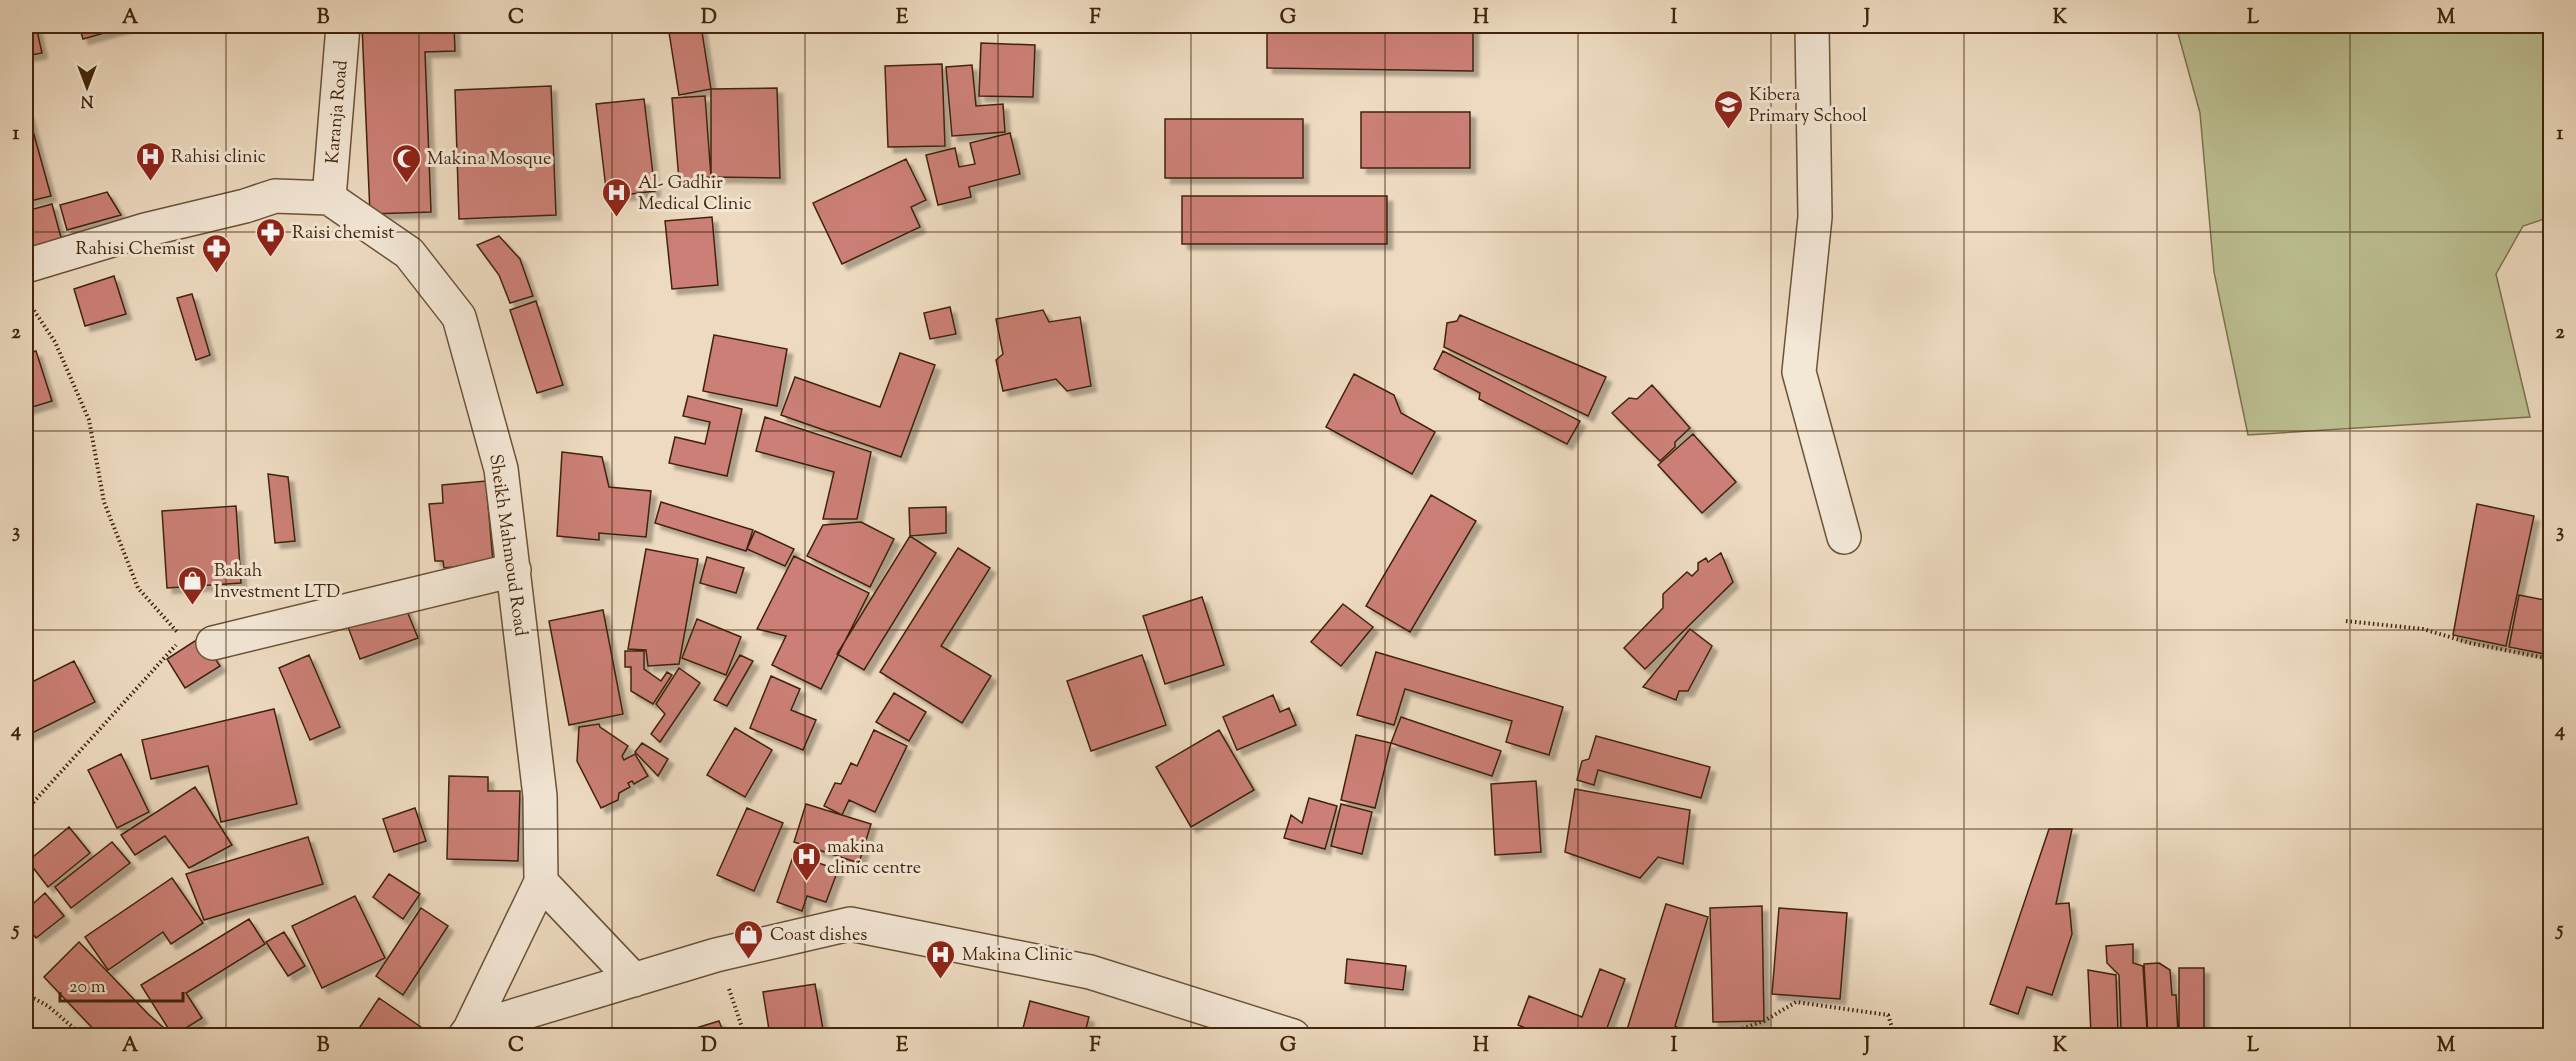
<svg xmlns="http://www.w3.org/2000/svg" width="2576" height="1061" font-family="'Sorts Mill Goudy',serif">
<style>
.green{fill:#bbbe90;stroke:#7e714d;stroke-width:1.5}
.building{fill:#cb7f76;stroke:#40240a;stroke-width:1.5;filter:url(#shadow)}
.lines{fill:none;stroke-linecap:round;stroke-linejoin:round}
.street-casing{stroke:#6b5238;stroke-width:36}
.path{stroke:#40240a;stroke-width:4;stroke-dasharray:1.5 3;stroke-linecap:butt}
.street{stroke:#f3e7d6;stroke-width:33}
.grid{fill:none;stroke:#40240a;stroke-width:1.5;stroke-opacity:0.55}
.labels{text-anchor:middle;stroke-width:6;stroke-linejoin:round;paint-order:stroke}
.poi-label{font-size:18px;fill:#40240a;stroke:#f3e7d6;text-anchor:start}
.street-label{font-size:18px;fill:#40240a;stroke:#f3e7d6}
.neatline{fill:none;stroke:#40240a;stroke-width:2}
.grid-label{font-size:20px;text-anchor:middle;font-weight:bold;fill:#40240a}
</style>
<defs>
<filter id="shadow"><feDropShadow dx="5.5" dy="5.5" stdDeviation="1.5" flood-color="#0004"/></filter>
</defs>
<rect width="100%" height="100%" fill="#eddac0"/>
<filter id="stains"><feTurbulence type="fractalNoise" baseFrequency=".00333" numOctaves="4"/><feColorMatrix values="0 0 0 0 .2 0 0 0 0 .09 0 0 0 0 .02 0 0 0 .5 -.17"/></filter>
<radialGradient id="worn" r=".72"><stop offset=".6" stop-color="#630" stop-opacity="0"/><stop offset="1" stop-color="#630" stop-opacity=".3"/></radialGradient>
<path class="green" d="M 2176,26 L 2550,26 L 2550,217 L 2523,226 L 2496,274 L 2530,417 L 2248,435 L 2214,272 L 2200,113 Z"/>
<path class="building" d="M 26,26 L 36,26 L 42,53 L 26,56 Z
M 79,26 L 128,26 L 83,39 Z
M 362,26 L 454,26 L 455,51 L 425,52 L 431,212 L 370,214 Z
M 668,26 L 701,26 L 711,89 L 679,95 Z
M 1267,26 L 1473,26 L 1473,71 L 1267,68 Z
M 981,43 L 1035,45 L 1033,97 L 979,96 Z
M 942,64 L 945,146 L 888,147 L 885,66 Z
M 972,65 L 976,106 L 1003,104 L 1005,132 L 952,136 L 946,67 Z
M 551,86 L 556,215 L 459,219 L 455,90 Z
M 777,88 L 780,178 L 711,177 L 711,89 Z
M 705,96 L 711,177 L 679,180 L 672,98 Z
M 644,99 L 655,191 L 607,197 L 596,104 Z
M 1361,112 L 1470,112 L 1470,168 L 1361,168 Z
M 28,113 L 51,196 L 26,202 L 26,114 Z
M 1165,119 L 1303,119 L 1303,178 L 1165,178 Z
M 1010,133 L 1020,174 L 969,187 L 971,197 L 938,205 L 926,155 L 955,148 L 959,167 L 975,164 L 970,143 Z
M 906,159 L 926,200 L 911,207 L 920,227 L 842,264 L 813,203 Z
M 107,192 L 121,215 L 67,230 L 60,205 Z
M 1182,196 L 1387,196 L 1387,244 L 1182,244 Z
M 52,204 L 62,241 L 26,250 L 26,211 Z
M 712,217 L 718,285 L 672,289 L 665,221 Z
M 499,236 L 520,259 L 533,296 L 510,303 L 499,275 L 477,245 Z
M 114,276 L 126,314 L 85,326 L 74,289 Z
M 192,294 L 210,355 L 196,360 L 177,298 Z
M 536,301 L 563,385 L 537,393 L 510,310 Z
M 950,307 L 956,334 L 930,339 L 924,313 Z
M 1043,310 L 1049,322 L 1080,317 L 1091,386 L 1067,391 L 1056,379 L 1003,391 L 996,360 L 1003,354 L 996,319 Z
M 1460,315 L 1606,377 L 1588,416 L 1444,347 L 1447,323 L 1457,321 Z
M 714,335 L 787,349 L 777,406 L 703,391 Z
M 36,351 L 52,401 L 26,409 L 26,354 Z
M 1443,351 L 1580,421 L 1567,444 L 1479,399 L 1480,393 L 1434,369 Z
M 900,353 L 935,365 L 901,457 L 781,415 L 795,377 L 880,407 Z
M 1354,374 L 1394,395 L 1401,413 L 1435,432 L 1412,474 L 1326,427 Z
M 1652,385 L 1690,428 L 1675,442 L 1675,447 L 1660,461 L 1612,413 L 1629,398 L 1637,399 Z
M 688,396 L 742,409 L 727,476 L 669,463 L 675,437 L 705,444 L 710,422 L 683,416 Z
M 765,417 L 871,452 L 857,519 L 823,519 L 834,472 L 756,451 Z
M 1693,434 L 1736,482 L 1702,513 L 1658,465 Z
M 562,452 L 602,457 L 609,487 L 651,491 L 646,537 L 599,533 L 599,540 L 557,536 Z
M 268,474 L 288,477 L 295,541 L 275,543 Z
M 486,481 L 493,562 L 444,568 L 443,561 L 435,561 L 429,504 L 443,503 L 442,485 Z
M 1431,495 L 1476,521 L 1410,632 L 1366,606 Z
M 661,502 L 753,530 L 746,551 L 655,523 Z
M 2477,504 L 2534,516 L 2506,646 L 2453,635 Z
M 236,506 L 241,583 L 167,588 L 162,511 Z
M 946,507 L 946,533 L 910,536 L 909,508 Z
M 861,522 L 894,539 L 870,587 L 807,556 L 823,525 Z
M 755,531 L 794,549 L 785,566 L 747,549 Z
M 910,536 L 936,553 L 864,670 L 837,654 Z
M 958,548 L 990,568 L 941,646 L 991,676 L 962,723 L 880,672 Z
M 646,549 L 698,559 L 679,664 L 648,666 L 646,650 L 628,649 Z
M 1721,553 L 1733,582 L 1645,669 L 1624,648 L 1663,608 L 1663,594 L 1687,572 L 1692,576 L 1698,570 L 1698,563 L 1706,558 L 1708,562 Z
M 794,556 L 869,593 L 821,689 L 772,665 L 786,636 L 757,629 Z
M 707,557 L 744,568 L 736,593 L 700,583 Z
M 2519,595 L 2550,601 L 2550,655 L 2509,647 Z
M 1202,597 L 1224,665 L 1165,684 L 1143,616 Z
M 1343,604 L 1373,627 L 1341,666 L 1311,642 Z
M 405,606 L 418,638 L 360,659 L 348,627 Z
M 603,610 L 623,714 L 569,725 L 549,621 Z
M 697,619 L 741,637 L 726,675 L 682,658 Z
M 1690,629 L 1712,646 L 1688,691 L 1679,691 L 1676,700 L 1643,687 Z
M 201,637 L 220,666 L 185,688 L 167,659 Z
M 625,651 L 644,651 L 644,669 L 661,681 L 667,672 L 672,675 L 653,704 L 631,691 L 631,667 L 625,667 Z
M 1376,652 L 1563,707 L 1549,755 L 1506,742 L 1512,721 L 1405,689 L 1394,725 L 1357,715 Z
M 309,655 L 340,727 L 310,740 L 279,668 Z
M 740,655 L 753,661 L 727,706 L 714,700 Z
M 1142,655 L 1166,725 L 1091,751 L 1067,681 Z
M 74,661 L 95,702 L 26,736 L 26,685 Z
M 679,668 L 700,683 L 660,742 L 651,734 L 665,714 L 656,704 Z
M 771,676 L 800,689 L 791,710 L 816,720 L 803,750 L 750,728 Z
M 894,693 L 926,712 L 909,741 L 876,722 Z
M 1273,695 L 1280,712 L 1289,708 L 1296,725 L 1237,750 L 1223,717 Z
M 274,709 L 297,804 L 221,822 L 208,766 L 151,779 L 142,740 Z
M 1401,717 L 1501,751 L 1492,776 L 1391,743 Z
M 599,724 L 600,727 L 628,746 L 622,756 L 624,760 L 635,754 L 648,776 L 634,784 L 632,781 L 628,783 L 630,787 L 619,793 L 618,800 L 601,808 L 577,761 L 579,727 Z
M 735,728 L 772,750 L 745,797 L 707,775 Z
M 874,730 L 907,746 L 875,812 L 849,800 L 842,815 L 824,806 L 835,783 L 841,784 L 851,763 L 857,766 Z
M 1219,730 L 1254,790 L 1191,827 L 1156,767 Z
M 1356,735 L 1391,743 L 1375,808 L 1341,800 Z
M 1596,736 L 1710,767 L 1701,798 L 1598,770 L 1594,785 L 1577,780 L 1582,761 L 1589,759 Z
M 642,743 L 668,759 L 658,776 L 635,752 Z
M 121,754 L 149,812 L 117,828 L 88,770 Z
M 449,776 L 488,777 L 488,791 L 520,791 L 518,861 L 447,859 Z
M 1536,781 L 1541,852 L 1495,855 L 1491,784 Z
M 195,787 L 232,845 L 189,868 L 165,836 L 135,855 L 121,835 Z
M 1575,789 L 1690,810 L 1683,864 L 1658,857 L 1640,878 L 1565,852 Z
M 1309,798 L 1337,806 L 1325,849 L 1284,838 L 1291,815 L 1302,823 Z
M 806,804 L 871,824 L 859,863 L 794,842 Z
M 1341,804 L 1372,812 L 1362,854 L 1331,846 Z
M 415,808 L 426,841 L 394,852 L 383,819 Z
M 747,808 L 783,823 L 754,891 L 717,875 Z
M 69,827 L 90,853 L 48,887 L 28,861 Z
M 2049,829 L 2072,829 L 2056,904 L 2069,903 L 2072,934 L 2052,995 L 2027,987 L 2018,1014 L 1990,1004 Z
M 308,837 L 323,884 L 204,920 L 186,874 Z
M 112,842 L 130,863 L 71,908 L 55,887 Z
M 794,854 L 838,870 L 826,902 L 807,896 L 802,911 L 777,902 Z
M 389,874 L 420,894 L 403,919 L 373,897 Z
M 172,878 L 203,923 L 171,944 L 163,932 L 108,970 L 85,937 Z
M 45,893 L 64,916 L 36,938 L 26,925 L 26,910 Z
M 355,896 L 385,958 L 322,988 L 292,926 Z
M 1666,904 L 1708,917 L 1675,1026 L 1688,1034 L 1687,1036 L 1625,1036 Z
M 1762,906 L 1764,1021 L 1713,1022 L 1710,908 Z
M 421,908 L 448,926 L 403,995 L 376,976 Z
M 1779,908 L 1847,913 L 1840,999 L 1772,994 Z
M 249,919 L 265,944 L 186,993 L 202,1018 L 173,1036 L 141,985 Z
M 284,932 L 305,966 L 288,976 L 266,942 Z
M 79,942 L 148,1014 L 173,1036 L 100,1036 L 44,977 Z
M 2133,944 L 2133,963 L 2143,966 L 2147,1029 L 2121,1029 L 2119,975 L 2107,963 L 2106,946 Z
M 1347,959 L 1406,966 L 1403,990 L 1345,983 Z
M 2159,963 L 2170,970 L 2172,995 L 2176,995 L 2178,1034 L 2148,1036 L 2144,964 Z
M 2179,968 L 2204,968 L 2204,1036 L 2179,1036 Z
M 1600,969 L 1625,979 L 1604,1036 L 1545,1036 L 1518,1025 L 1529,996 L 1582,1017 Z
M 2088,970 L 2116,975 L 2118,1032 L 2091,1034 Z
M 815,984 L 823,1029 L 787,1036 L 770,1036 L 763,992 Z
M 379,998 L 428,1032 L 424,1036 L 354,1036 Z
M 1030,1001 L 1089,1017 L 1084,1036 L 1021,1036 Z
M 719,1021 L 725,1036 L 670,1036 Z"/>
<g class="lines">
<defs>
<path id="street" d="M 1812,26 L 1815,217 L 1799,372 L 1844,537
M 329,198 L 343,26
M 26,266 L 145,230 L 245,206 L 275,196 L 329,198 L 409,253 L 459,317 L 501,469 L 540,796 L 541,882 L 634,980
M 213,643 L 514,570
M 470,1029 L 716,955 L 850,924 L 1090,972 L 1293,1036
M 465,1036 L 470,1029 L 541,882"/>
</defs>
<use href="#street" class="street-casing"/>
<path class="path" d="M 29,303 L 55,342 L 89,420 L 104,502 L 138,588 L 178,633
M 2346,621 L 2423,629 L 2470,643 L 2550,659
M 26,807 L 30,806 L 176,645
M 729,989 L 745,1036
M 26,994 L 48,1006 L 83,1036
M 1721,1036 L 1764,1021 L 1796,1002 L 1888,1015 L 1895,1036"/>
<use href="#street" class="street"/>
</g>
<path class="grid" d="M 226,26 L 226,1036M 419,26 L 419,1036M 612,26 L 612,1036M 805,26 L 805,1036M 998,26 L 998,1036M 1191,26 L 1191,1036M 1385,26 L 1385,1036M 1578,26 L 1578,1036M 1771,26 L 1771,1036M 1964,26 L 1964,1036M 2157,26 L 2157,1036M 2350,26 L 2350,1036M 26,232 L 2550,232M 26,431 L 2550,431M 26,630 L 2550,630M 26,829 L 2550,829"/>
<defs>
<symbol id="school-pin" viewBox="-11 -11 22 30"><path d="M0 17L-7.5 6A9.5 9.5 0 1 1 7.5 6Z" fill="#8f2418" stroke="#f3e7d6"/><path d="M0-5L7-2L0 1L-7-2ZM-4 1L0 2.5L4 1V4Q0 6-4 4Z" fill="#fff"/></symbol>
<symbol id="hospital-pin" viewBox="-11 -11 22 30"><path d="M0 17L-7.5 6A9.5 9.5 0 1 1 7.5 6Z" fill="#8f2418" stroke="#f3e7d6"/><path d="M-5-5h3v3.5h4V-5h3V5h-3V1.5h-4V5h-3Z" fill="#fff"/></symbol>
<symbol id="mosque-pin" viewBox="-11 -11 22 30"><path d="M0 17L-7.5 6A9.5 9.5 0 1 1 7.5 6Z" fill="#8f2418" stroke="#f3e7d6"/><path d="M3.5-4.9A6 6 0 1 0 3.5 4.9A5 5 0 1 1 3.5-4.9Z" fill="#fff"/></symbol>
<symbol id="pharmacy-pin" viewBox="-11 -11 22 30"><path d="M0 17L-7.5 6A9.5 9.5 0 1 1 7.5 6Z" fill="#8f2418" stroke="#f3e7d6"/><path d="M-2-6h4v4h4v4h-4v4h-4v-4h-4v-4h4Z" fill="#fff"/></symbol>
<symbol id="shop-pin" viewBox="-11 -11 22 30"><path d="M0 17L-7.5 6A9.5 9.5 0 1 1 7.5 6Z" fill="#8f2418" stroke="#f3e7d6"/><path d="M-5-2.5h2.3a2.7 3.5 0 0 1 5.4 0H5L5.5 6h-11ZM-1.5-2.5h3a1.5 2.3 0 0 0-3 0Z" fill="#fff"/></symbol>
</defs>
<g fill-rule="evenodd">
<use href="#school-pin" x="1712" y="88" width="33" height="45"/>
<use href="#hospital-pin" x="134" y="140" width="33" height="45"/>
<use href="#mosque-pin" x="390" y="142" width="33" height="45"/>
<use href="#hospital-pin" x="600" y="176" width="33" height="45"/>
<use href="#pharmacy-pin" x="254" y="216" width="33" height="45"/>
<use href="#pharmacy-pin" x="200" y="232" width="33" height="45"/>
<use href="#shop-pin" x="176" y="564" width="33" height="45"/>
<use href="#hospital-pin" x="790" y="840" width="33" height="45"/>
<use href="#shop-pin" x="732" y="918" width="33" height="45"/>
<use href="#hospital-pin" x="924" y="938" width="33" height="45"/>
</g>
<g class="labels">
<g class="poi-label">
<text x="1749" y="100">Kibera<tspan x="1749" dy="21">Primary School</tspan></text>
<text x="171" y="162">Rahisi clinic</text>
<text x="427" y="164">Makina Mosque</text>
<text x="638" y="188">Al- Gadhir<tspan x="638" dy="21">Medical Clinic</tspan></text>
<text x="292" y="238">Raisi chemist</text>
<text x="195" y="254" text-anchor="end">Rahisi Chemist</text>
<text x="214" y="576">Bakah<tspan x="214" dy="21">Investment LTD</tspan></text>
<text x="827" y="852">makina<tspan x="827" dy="21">clinic centre</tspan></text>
<text x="770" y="940">Coast dishes</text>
<text x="962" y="960">Makina Clinic</text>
</g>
<g class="street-label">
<text transform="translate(336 112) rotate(-85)" y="6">Karanja Road</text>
<text transform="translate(509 545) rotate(82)" y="6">Sheikh Mahmoud Road</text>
</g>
</g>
<rect width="2576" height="1061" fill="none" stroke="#eddac0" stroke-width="66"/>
<g transform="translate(87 87) rotate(180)" stroke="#f3e7d6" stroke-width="4.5" paint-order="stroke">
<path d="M0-4.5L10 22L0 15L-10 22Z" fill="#40240a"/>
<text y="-9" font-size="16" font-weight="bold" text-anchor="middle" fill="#40240a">N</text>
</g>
<path d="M60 992v9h123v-9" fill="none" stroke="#40240a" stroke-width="3"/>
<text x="69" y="992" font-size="18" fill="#40240a" stroke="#f3e7d6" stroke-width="4.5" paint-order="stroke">20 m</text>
<rect x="33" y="33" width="2510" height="995" class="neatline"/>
<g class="grid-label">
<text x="130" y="23">A</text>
<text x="323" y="23">B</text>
<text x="516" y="23">C</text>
<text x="709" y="23">D</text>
<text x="902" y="23">E</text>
<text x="1095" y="23">F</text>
<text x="1288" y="23">G</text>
<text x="1481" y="23">H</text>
<text x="1674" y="23">I</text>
<text x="1867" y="23">J</text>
<text x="2060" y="23">K</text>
<text x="2253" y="23">L</text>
<text x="2446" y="23">M</text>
<text x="16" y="139">1</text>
<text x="2560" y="139">1</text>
<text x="16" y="338">2</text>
<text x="2560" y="338">2</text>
<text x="16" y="537">3</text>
<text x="2560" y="537">3</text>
<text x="16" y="736">4</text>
<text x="2560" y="736">4</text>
<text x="16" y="935">5</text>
<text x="2560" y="935">5</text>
<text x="130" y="1051">A</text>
<text x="323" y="1051">B</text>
<text x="516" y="1051">C</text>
<text x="709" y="1051">D</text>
<text x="902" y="1051">E</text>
<text x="1095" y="1051">F</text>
<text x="1288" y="1051">G</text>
<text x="1481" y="1051">H</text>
<text x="1674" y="1051">I</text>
<text x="1867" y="1051">J</text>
<text x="2060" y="1051">K</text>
<text x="2253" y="1051">L</text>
<text x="2446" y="1051">M</text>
</g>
<rect width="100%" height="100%" filter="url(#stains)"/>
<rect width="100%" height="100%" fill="url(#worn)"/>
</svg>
